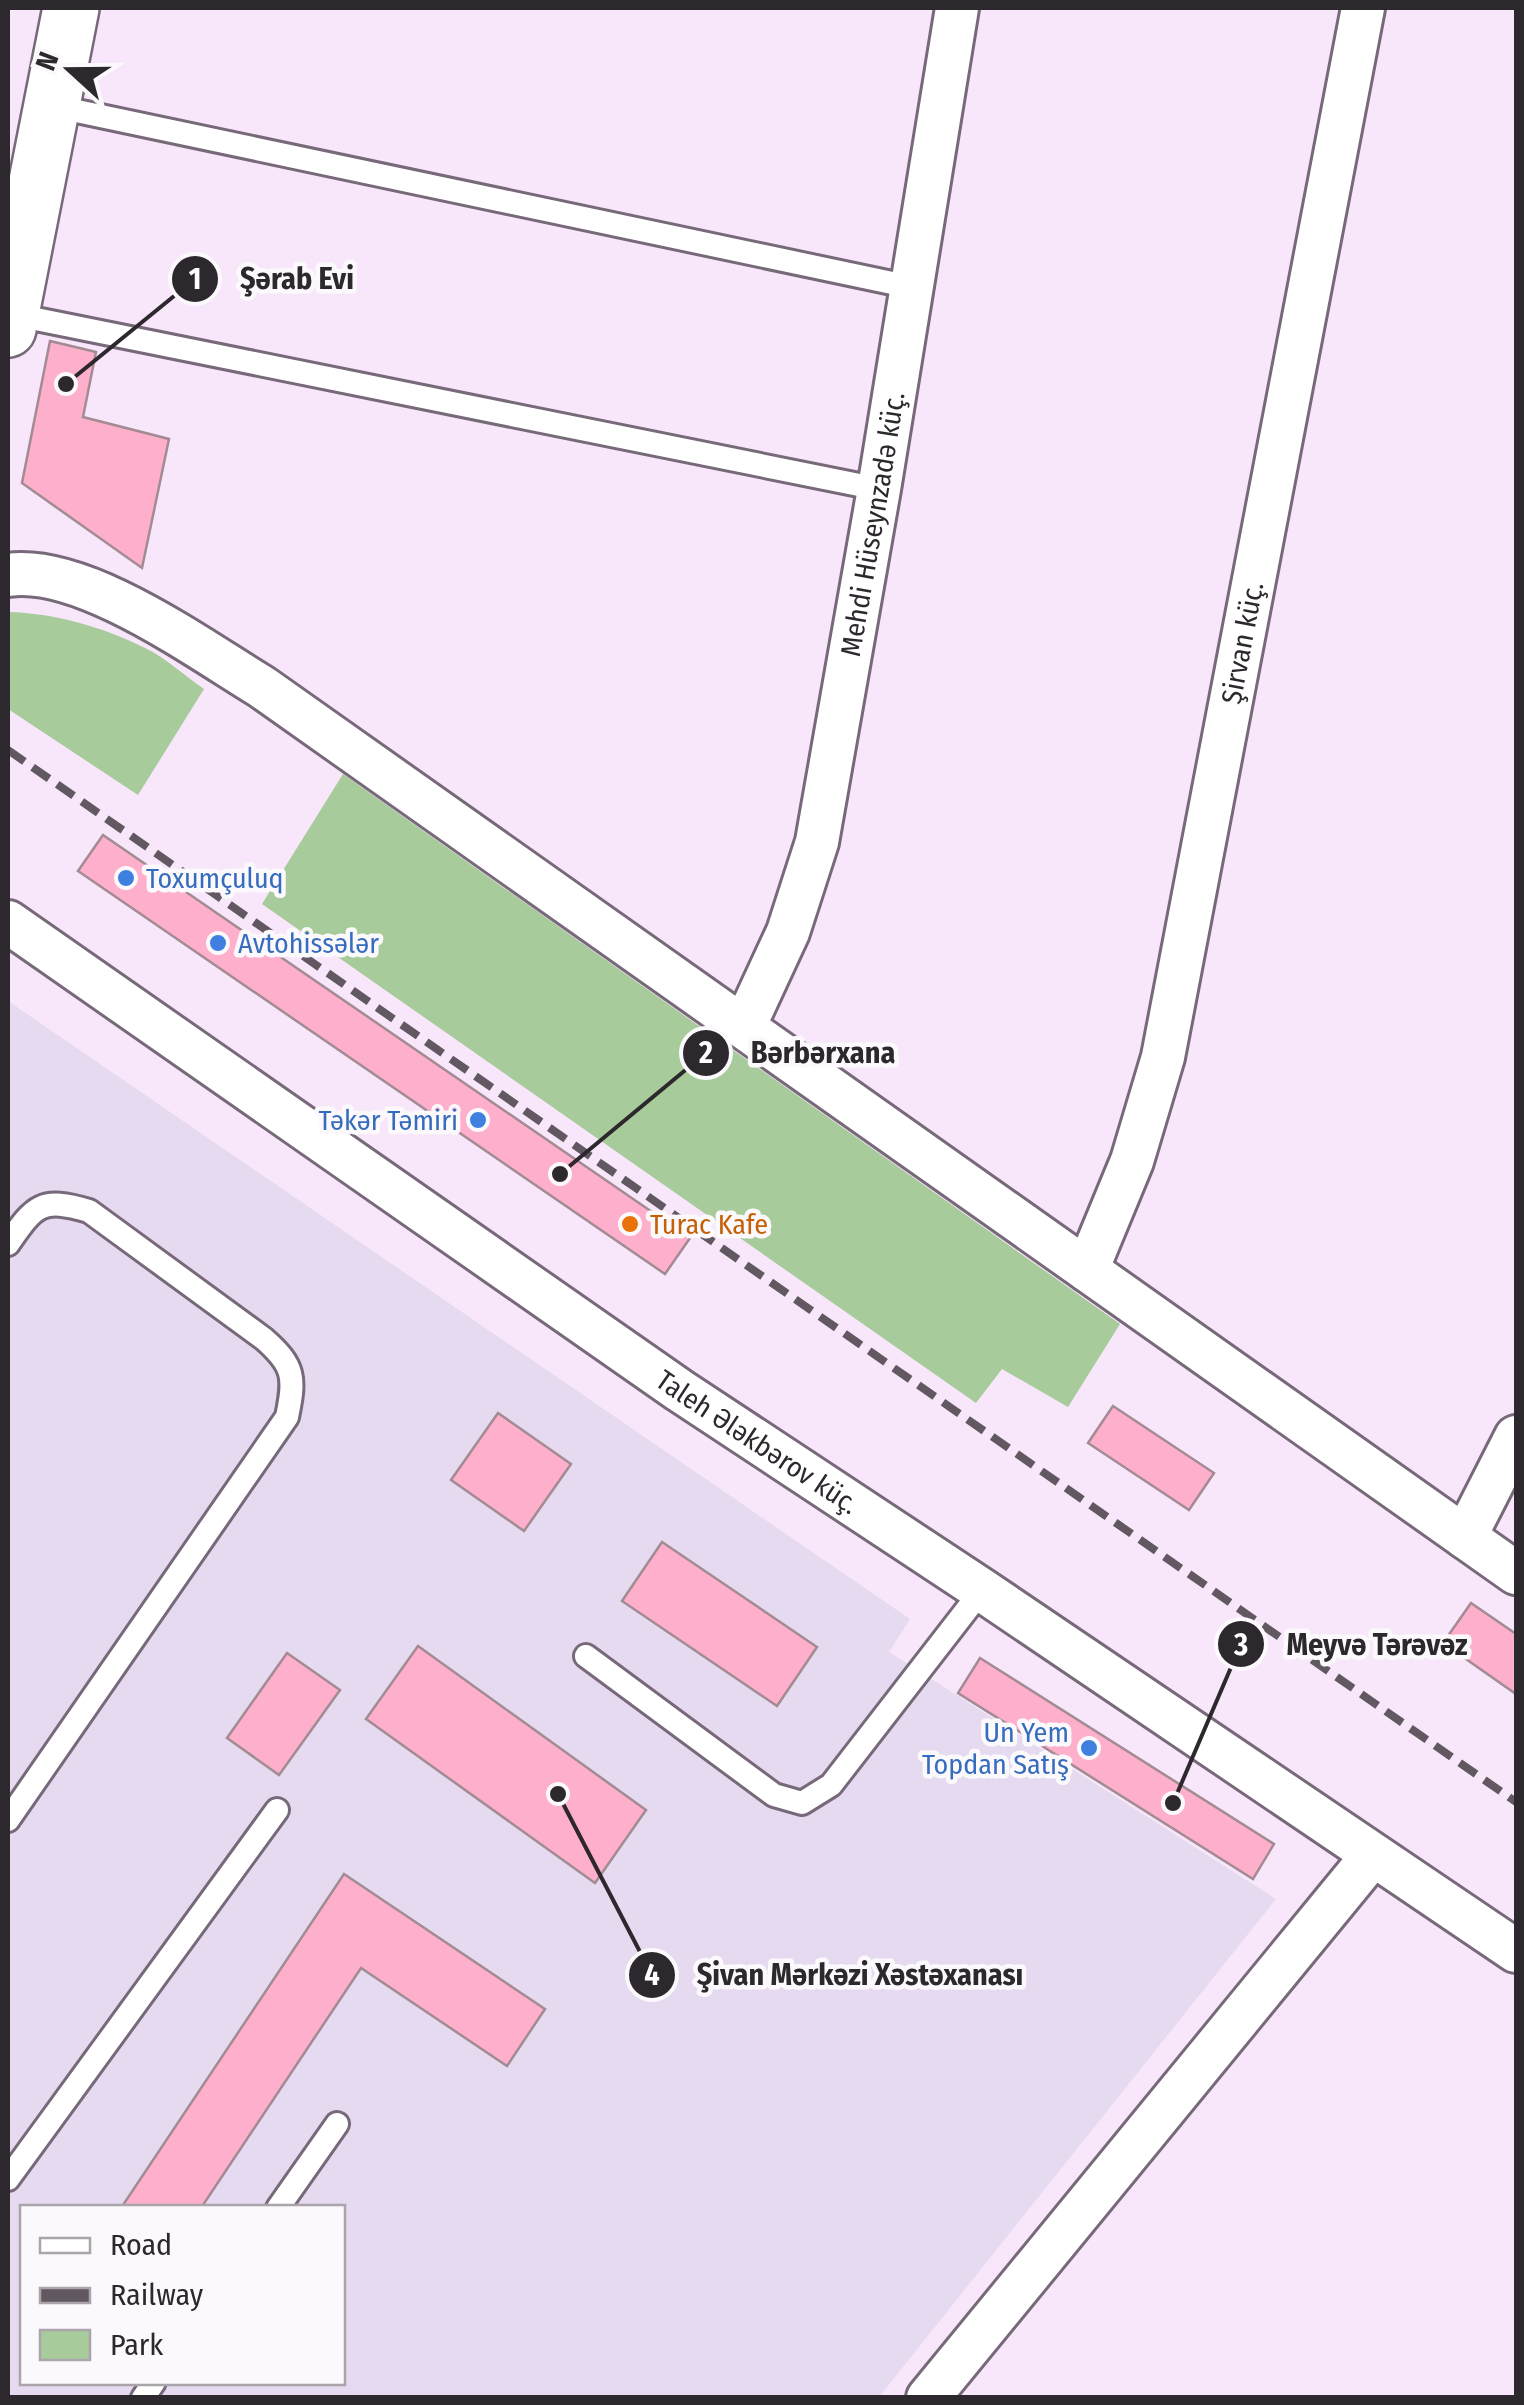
<svg xmlns="http://www.w3.org/2000/svg" width="1524" height="2405" font-family="'Fira Sans Condensed',sans-serif">
<style>
.medical{fill:#e5daef;fill-rule:evenodd}
.green{fill:#a7cb9a}
.building{fill:#feafcc;stroke:#a38b93;stroke-width:2.5}
.lines{fill:none;stroke-linecap:round;stroke-linejoin:round}
.lane-casing{stroke:#776979;stroke-width:28}
.street-casing{stroke:#776979;stroke-width:48}
.secondary-casing{stroke:#776979;stroke-width:60}
.lane{stroke:#fff;stroke-width:22}
.street{stroke:#fff;stroke-width:42}
.secondary{stroke:#fff;stroke-width:55}
.rail{stroke:#615862;stroke-width:8;stroke-dasharray:20 10;stroke-linecap:butt}
.shop-dot{fill:#3f7fe0;stroke:#fcf9fd;stroke-width:4}
.food-dot{fill:#e8710a;stroke:#fcf9fd;stroke-width:4}
.labels{text-anchor:middle;stroke-width:9;stroke-linejoin:round;paint-order:stroke}
.street-label{font-size:28px;fill:#2d272e;stroke:#fcf9fd}
.shop-label{font-size:28px;fill:#366cbe;stroke:#fcf9fd;text-anchor:start}
.food-label{font-size:28px;fill:#c56008;stroke:#fcf9fd;text-anchor:start}
.leader{fill:none;stroke:#2d272e;stroke-width:4}
.callout-dot{fill:#2d272e;stroke:#fcf9fd;stroke-width:4}
.mark-label{font-size:30px;text-anchor:middle;font-weight:bold;fill:#fff}
.callout-label{font-size:30px;text-anchor:middle;font-weight:bold;fill:#2d272e;stroke:#fcf9fd;stroke-width:9;stroke-linejoin:round;paint-order:stroke}
</style>
<rect width="100%" height="100%" fill="#f8e6fa"/>
<path class="medical" d="M 8,1001 L 910,1619 L 889,1652 L 1276,1899 L 879,2397 L 8,2397 ZM 22,2208 L 342,2208 L 342,2382 L 22,2382 Z"/>
<path class="green" d="M 8,612 C 53,613 104,627 145,648 C 166,658 185,676 204,689 L 138,795 L 8,709 Z
M 343,774 L 1120,1324 L 1068,1407 L 1002,1369 L 976,1403 L 262,904 Z"/>
<path class="building" d="M 50,341 L 96,352 L 83,417 L 169,439 L 142,568 L 22,483 Z
M 103,835 L 690,1238 L 665,1274 L 78,871 Z
M 1113,1406 L 1214,1473 L 1189,1510 L 1088,1443 Z
M 498,1413 L 571,1464 L 524,1531 L 451,1480 Z
M 662,1542 L 817,1647 L 777,1706 L 622,1601 Z
M 1471,1603 L 1516,1634 L 1516,1694 L 1443,1643 Z
M 418,1646 L 646,1810 L 595,1883 L 366,1719 Z
M 287,1653 L 340,1690 L 279,1775 L 227,1738 Z
M 980,1658 L 1274,1844 L 1253,1879 L 958,1693 Z
M 344,1874 L 545,2009 L 507,2066 L 361,1968 L 201,2208 L 121,2208 Z"/>
<g class="lines">
<defs>
<path id="lane" d="M 53,106 L 911,287
M 11,314 L 879,489
M 8,1244 C 35,1205 41,1197 89,1211 L 264,1339 C 295,1366 295,1378 287,1417 L 8,1820
M 586,1656 L 774,1795 L 802,1803 L 831,1785 L 982,1590
M 8,2179 L 277,1810
M 278,2208 L 337,2124
M 143,2398 L 154,2382"/>
<g id="street">
<path d="M 8,575 C 83,564 199,649 262,687 L 1516,1573"/>
<path id="s1" d="M 8,922 L 679,1390 L 982,1590 L 1516,1951"/>
<path id="s2" d="M 744,1027 L 788,932 L 817,842 L 879,489 L 957,8"/>
<path id="s3" d="M 1087,1270 L 1132,1161 L 1163,1057 L 1363,8"/>
<path d="M 1465,1537 L 1516,1437"/>
<path d="M 928,2398 L 1373,1855"/>
</g>
<path id="secondary" d="M 8,329 L 71,8"/>
</defs>
<use href="#lane" class="lane-casing"/>
<use href="#street" class="street-casing"/>
<use href="#secondary" class="secondary-casing"/>
<use href="#lane" class="lane"/>
<use href="#street" class="street"/>
<use href="#secondary" class="secondary"/>
<path class="rail" d="M 8,750 L 1516,1802"/>
</g>
<g class="shop-dot">
<circle cx="126" cy="878" r="10"/>
<circle cx="218" cy="943" r="10"/>
<circle cx="478" cy="1120" r="10"/>
<circle cx="1089" cy="1748" r="10"/>
</g>
<circle class="food-dot" cx="630" cy="1224" r="10"/>
<g class="labels">
<g class="street-label">
<text dy="10" stroke="none"><textPath href="#s2" startOffset="522">Mehdi Hüseynzadə küç.</textPath></text>
<text dy="10" stroke="none"><textPath href="#s3" startOffset="648">Şirvan küç.</textPath></text>
<text dy="10" stroke="none"><textPath href="#s1" startOffset="912">Taleh Ələkbərov küç.</textPath></text>
</g>
<g class="shop-label">
<text x="146" y="888">Toxumçuluq</text>
<text x="238" y="953">Avtohissələr</text>
<text x="458" y="1130" text-anchor="end">Təkər Təmiri</text>
<text x="1069" y="1742" text-anchor="end">Un Yem<tspan x="1069" dy="32">Topdan Satış</tspan></text>
</g>
<g class="food-label">
<text x="650" y="1234">Turac Kafe</text>
</g>
</g>
<path class="leader" d="M66 384L195 279M560 1174L706 1053M1173 1803L1241 1644M558 1794L652 1975"/>
<g class="callout-dot">
<circle cx="66" cy="384" r="10"/>
<circle cx="560" cy="1174" r="10"/>
<circle cx="1173" cy="1803" r="10"/>
<circle cx="558" cy="1794" r="10"/>
<circle cx="195" cy="279" r="25"/>
<circle cx="706" cy="1053" r="25"/>
<circle cx="1241" cy="1644" r="25"/>
<circle cx="652" cy="1975" r="25"/>
</g>
<g class="mark-label">
<text x="195" y="289">1</text>
<text x="706" y="1063">2</text>
<text x="1241" y="1655">3</text>
<text x="652" y="1985">4</text>
</g>
<g class="callout-label">
<text x="297" y="289">Şərab Evi</text>
<text x="823" y="1063">Bərbərxana</text>
<text x="1377" y="1655">Meyvə Tərəvəz</text>
<text x="860" y="1985">Şivan Mərkəzi Xəstəxanası</text>
</g>
<rect width="1524" height="2405" fill="none" stroke="#2d272e" stroke-width="20"/>
<rect x="20" y="2205" width="325" height="180" fill="#fcf9fd" stroke="#a9a5aa" stroke-width="2.5"/>
<rect x="40" y="2238" width="50" height="15" fill="#ffffff" stroke="#a9a5aa" stroke-width="2.5"/>
<text x="110" y="2255" font-size="30" fill="#2d272e">Road</text>
<rect x="40" y="2288" width="50" height="15" fill="#615862" stroke="#a9a5aa" stroke-width="2.5"/>
<text x="110" y="2305" font-size="30" fill="#2d272e">Railway</text>
<rect x="40" y="2330" width="50" height="30" fill="#a7cb9a" stroke="#a9a5aa" stroke-width="2.5"/>
<text x="110" y="2355" font-size="30" fill="#2d272e">Park</text>
<g transform="translate(70 70) rotate(291)" stroke="#fcf9fd" stroke-width="8" paint-order="stroke">
<path d="M0-8L18 38L0 25L-18 38Z" fill="#2d272e"/>
<text y="-15" font-size="28" font-weight="bold" text-anchor="middle" fill="#2d272e">N</text>
</g>
</svg>
